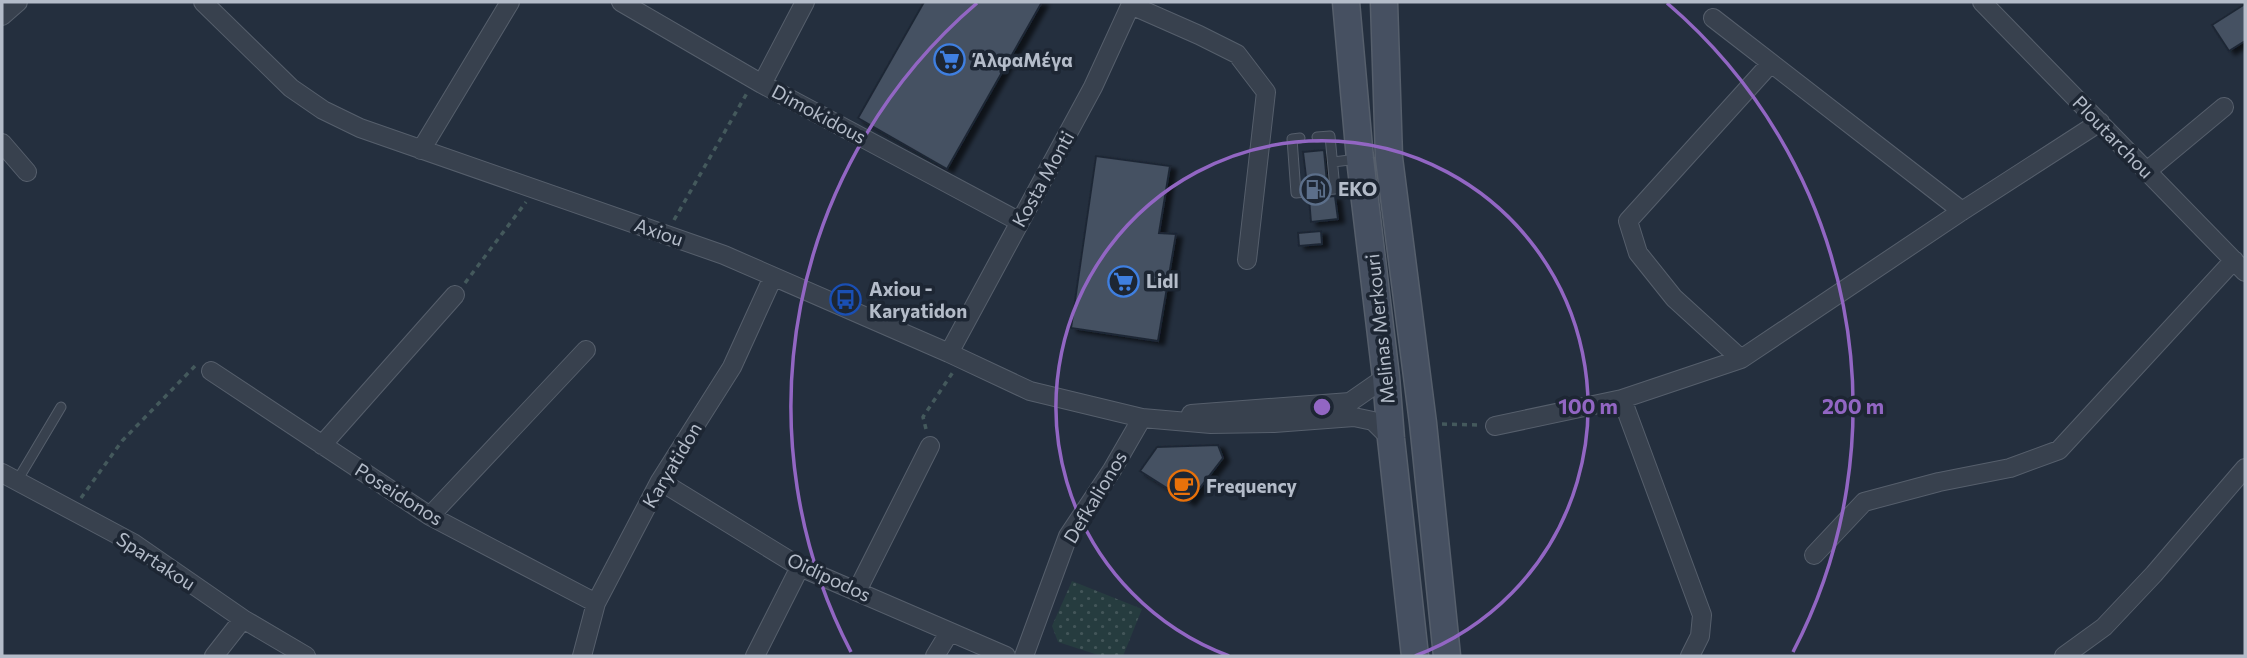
<svg xmlns="http://www.w3.org/2000/svg" width="2247" height="658" font-family="Commissioner,sans-serif">
<style>
.grass{fill:url(#grass-dots)}
.building{fill:#455162;stroke:#1f2835;stroke-width:2;filter:url(#shadow)}
.lines{fill:none;stroke-linecap:round;stroke-linejoin:round}
.lane-casing{stroke:#565f6c;stroke-width:11}
.street-casing{stroke:#565f6c;stroke-width:20}
.secondary-casing{stroke:#565f6c;stroke-width:29}
.path{stroke:#44595c;stroke-width:3.5;stroke-dasharray:5 5;stroke-linecap:butt}
.lane{stroke:#38414e;stroke-width:9}
.street{stroke:#38414e;stroke-width:18}
.secondary{stroke:#465061;stroke-width:26}
.ring{fill:none;stroke:#9266c3;stroke-width:3.5}
.labels{text-anchor:middle;stroke-width:7;stroke-linejoin:round;paint-order:stroke}
.poi-label{font-size:19px;font-weight:bold;fill:#b4bcc9;stroke:#1d2633;text-anchor:start}
.street-label{font-size:19px;fill:#b4bcc9;stroke:#1d2633}
.centre{fill:#9266c3;stroke:#1d2633;stroke-width:3.5}
.ring-label{font-size:21px;text-anchor:middle;font-weight:bold;fill:#9266c3;stroke:#1d2633;stroke-width:7;stroke-linejoin:round;paint-order:stroke}
</style>
<defs>
<pattern id="grass-dots" width="8" height="8" patternUnits="userSpaceOnUse" patternTransform="scale(1.75)"><rect width="8" height="8" fill="#263c3f"/><path d="M2 2h.1M6 6h.1" fill="none" stroke="#435659" stroke-width="1.8" stroke-linecap="round"/></pattern>
<filter id="shadow"><feDropShadow dx="6" dy="3.5" stdDeviation="2" flood-color="#0009"/></filter>
</defs>
<rect width="100%" height="100%" fill="#242f3e"/>
<path class="grass" d="M 1072,581 L 1142,609 L 1123,656 L 1101,656 L 1058,642 L 1052,626 Z"/>
<path class="building" d="M 924,2 L 1042,2 L 947,169 L 858,118 Z
M 2245,4 L 2245,41 L 2229,51 L 2212,25 Z
M 1324,150 L 1327,183 L 1307,185 L 1303,152 Z
M 1096,156 L 1170,166 L 1159,233 L 1176,234 L 1158,341 L 1071,328 Z
M 1335,196 L 1338,219 L 1311,222 L 1309,199 Z
M 1321,231 L 1322,244 L 1299,246 L 1298,233 Z
M 1218,445 L 1223,458 L 1189,502 L 1140,471 L 1157,447 Z"/>
<g class="lines">
<defs>
<path id="lane" d="M 1300,138 L 1292,139 L 1296,193 L 1335,189 L 1330,136 L 1317,137
M 1333,162 L 1358,159
M 17,481 L 61,407"/>
<path id="street" d="M 203,2 L 291,88 L 323,110 L 360,128 L 724,255 L 949,353 L 1030,391 L 1142,418 L 1211,424 L 1274,423 L 1354,417 L 1373,421 L 1391,439
M 621,2 L 762,84 L 1020,222
M 1982,2 L 2245,272
M 1131,5 L 1199,35 L 1237,54 L 1266,92 L 1247,260
M 2,16 L 18,2
M 1713,18 L 1962,211
M 762,84 L 805,2
M 2,143 L 27,172
M 421,150 L 510,2
M 2147,171 L 2224,107
M 949,353 L 1093,87 L 1132,2
M 1741,359 L 1674,298 L 1638,253 L 1628,221 L 1771,63
M 211,371 L 430,516 L 596,603
M 1622,399 L 1702,615 L 1700,636 L 1690,656
M 1191,414 L 1350,402 L 1386,377
M 1495,426 L 1622,399 L 1741,359 L 1962,211 L 2100,122
M 322,445 L 455,295
M 2,473 L 133,543 L 243,619 L 306,656
M 660,481 L 800,567 L 1006,656
M 430,516 L 586,350
M 1814,555 L 1864,502 L 1939,482 L 2010,468 L 2059,450 L 2234,260
M 857,591 L 930,446
M 214,656 L 243,619
M 582,656 L 596,603 L 660,481 L 732,367 L 773,277
M 755,656 L 800,567
M 935,656 L 949,633
M 1024,656 L 1068,536 L 1112,470 L 1142,418
M 2064,656 L 2104,627 L 2154,574 L 2245,468"/>
<path id="secondary" d="M 1346,2 L 1360,159 L 1386,377 L 1391,439 L 1415,656
M 1384,2 L 1389,158 L 1423,423 L 1447,656"/>
</defs>
<use href="#lane" class="lane-casing"/>
<use href="#street" class="street-casing"/>
<use href="#secondary" class="secondary-casing"/>
<path class="path" d="M 674,220 L 747,93
M 465,283 L 526,202
M 1442,424 L 1480,425
M 926,429 L 923,417 L 953,372
M 81,498 L 122,441 L 195,366"/>
<use href="#lane" class="lane"/>
<use href="#street" class="street"/>
<use href="#secondary" class="secondary"/>
</g>
<g class="ring">
<path d="M1229 656A266 266 0 1 1 1415 656"/>
<path d="M851 652A531 531 0 0 1 977 3M1667 3A531 531 0 0 1 1793 652"/>
</g>
<defs>
<symbol id="supermarket-ring" viewBox="-11 -11 22 22"><circle r="9.5" fill="#1d2633" stroke="#3f7fe0" stroke-width="1.5"/><path d="M-6-5.5h2.5l.6 2H6L4.5 2H-2.5L-4.4-4H-6ZM-1.5 3.2a1.3 1.3 0 1 0 .1 0ZM3 3.2a1.3 1.3 0 1 0 .1 0Z" fill="#3f7fe0"/></symbol>
<symbol id="fuel-ring" viewBox="-11 -11 22 22"><circle r="9.5" fill="#1d2633" stroke="#5c6f8a" stroke-width="1.5"/><path d="M-5.5-6h7V0h2V4h1.3V-2.5L3-4.5l.8-.8L6-3V5H2.5V1h-1V6h-7ZM-4.2-4.7v3.2H.2V-4.7Z" fill="#5c6f8a"/></symbol>
<symbol id="bus-ring" viewBox="-11 -11 22 22"><circle r="9.5" fill="#1d2633" stroke="#1a4fb4" stroke-width="1.5"/><path d="M-5-6H5V4H4V6H2V4H-2V6H-4V4H-5ZM-3.5-4V0h7V-4ZM-3.5 1.2v1.5H-2V1.2ZM2 1.2v1.5H3.5V1.2Z" fill="#1a4fb4"/></symbol>
<symbol id="cafe-ring" viewBox="-11 -11 22 22"><circle r="9.5" fill="#1d2633" stroke="#e8710a" stroke-width="1.5"/><path d="M-5.5-4.5H6V0H3Q3 3.5 0 3.5H-2.5Q-5.5 3.5-5.5 0ZM3-3.2v2h1.7v-2ZM-6 4.5H4V6H-6Z" fill="#e8710a"/></symbol>
</defs>
<g fill-rule="evenodd">
<use href="#supermarket-ring" x="932" y="42" width="35" height="35"/>
<use href="#fuel-ring" x="1298" y="172" width="35" height="35"/>
<use href="#supermarket-ring" x="1106" y="264" width="35" height="35"/>
<use href="#bus-ring" x="828" y="282" width="35" height="35"/>
<use href="#cafe-ring" x="1166" y="468" width="35" height="35"/>
</g>
<g class="labels">
<g class="poi-label">
<text x="973" y="67">ΆλφαΜέγα</text>
<text x="1338" y="196">EKO</text>
<text x="1146" y="288">Lidl</text>
<text x="869" y="296">Axiou -<tspan x="869" dy="22">Karyatidon</tspan></text>
<text x="1206" y="493">Frequency</text>
</g>
<g class="street-label">
<text transform="translate(819 114) rotate(28)" y="7">Dimokidous</text>
<text transform="translate(2113 137) rotate(46)" y="7">Ploutarchou</text>
<text transform="translate(1043 179) rotate(-61)" y="7">Kosta Monti</text>
<text transform="translate(659 232) rotate(19)" y="7">Axiou</text>
<text transform="translate(1380 329) rotate(-96)" y="7">Melinas Merkouri</text>
<text transform="translate(672 465) rotate(-59)" y="7">Karyatidon</text>
<text transform="translate(399 494) rotate(32)" y="7">Poseidonos</text>
<text transform="translate(1095 497) rotate(-59)" y="7">Defkalionos</text>
<text transform="translate(156 561) rotate(33)" y="7">Spartakou</text>
<text transform="translate(829 577) rotate(25)" y="7">Oidipodos</text>
</g>
</g>
<circle cx="1322" cy="407" r="10" class="centre"/>
<g class="ring-label">
<text x="1588" y="414">100 m</text>
<text x="1853" y="414">200 m</text>
</g>
<rect width="2247" height="658" fill="none" stroke="#b4bcc9" stroke-width="7"/>
</svg>
